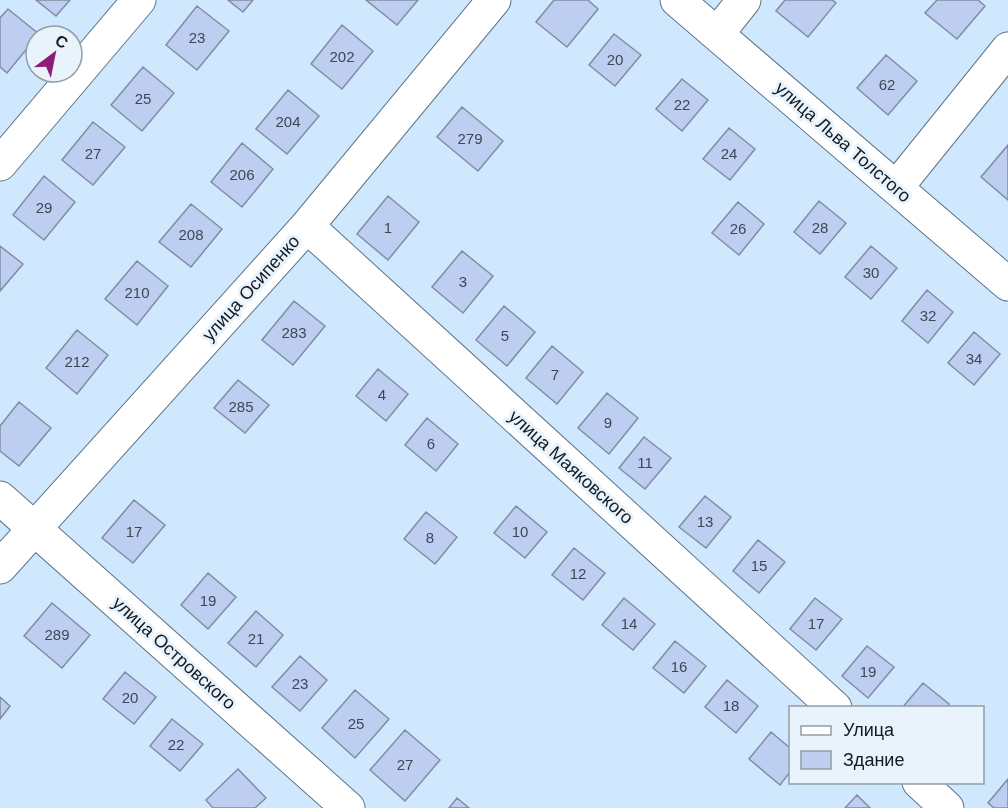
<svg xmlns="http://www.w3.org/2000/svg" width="1008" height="808" font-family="Helvetica,sans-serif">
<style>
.building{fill:#bdcef0;stroke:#808da5;stroke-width:1.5}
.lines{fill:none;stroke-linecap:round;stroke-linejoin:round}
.street-casing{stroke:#5e7588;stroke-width:35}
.street{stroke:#fff;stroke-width:33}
.labels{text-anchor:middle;stroke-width:6;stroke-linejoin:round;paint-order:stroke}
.number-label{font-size:15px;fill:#3d4856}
.street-label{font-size:18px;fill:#121b23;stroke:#e9f3fc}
</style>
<rect width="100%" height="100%" fill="#cfe8fe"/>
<path class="building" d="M 36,0 L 70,0 L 56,16 Z
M 228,0 L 253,0 L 243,12 Z
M 366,0 L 418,0 L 397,25 Z
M 554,0 L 588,0 L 598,9 L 567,47 L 536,22 Z
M 785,0 L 832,0 L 836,3 L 808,37 L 776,11 Z
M 937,0 L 978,0 L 985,6 L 957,39 L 925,13 Z
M 197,6 L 229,31 L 197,70 L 166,45 Z
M 8,9 L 39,34 L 7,73 L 0,67 L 0,18 Z
M 342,25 L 373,51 L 342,89 L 311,64 Z
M 614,34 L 641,55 L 615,86 L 589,65 Z
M 886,55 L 917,81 L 888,115 L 857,88 Z
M 143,67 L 174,93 L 142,131 L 111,105 Z
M 682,79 L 708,100 L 682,131 L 656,109 Z
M 288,90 L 319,116 L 287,154 L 256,129 Z
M 462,107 L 503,141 L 478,171 L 437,137 Z
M 93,122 L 125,147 L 93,185 L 62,160 Z
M 729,128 L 755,149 L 730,180 L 703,159 Z
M 242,143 L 273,169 L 242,207 L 211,182 Z
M 1008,145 L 1008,200 L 981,177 Z
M 44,176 L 75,202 L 44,240 L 13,215 Z
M 388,196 L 419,222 L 388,260 L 357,234 Z
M 819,201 L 846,223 L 820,254 L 794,232 Z
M 738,202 L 764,224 L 739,255 L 712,233 Z
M 191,204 L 222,229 L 191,267 L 159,242 Z
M 0,246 L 23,264 L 0,291 Z
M 871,246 L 897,268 L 871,299 L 845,277 Z
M 462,251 L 493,276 L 463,313 L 432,287 Z
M 137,261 L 168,286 L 137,325 L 105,299 Z
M 927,290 L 953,312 L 928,343 L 902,321 Z
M 294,301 L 325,326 L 293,365 L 262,340 Z
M 504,306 L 535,332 L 507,366 L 476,340 Z
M 77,330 L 108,355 L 77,394 L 46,368 Z
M 974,332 L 1000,354 L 974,385 L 948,363 Z
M 552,346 L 583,372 L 557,404 L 526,378 Z
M 378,369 L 408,394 L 386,421 L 356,396 Z
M 238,380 L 269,405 L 245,433 L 214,408 Z
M 607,393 L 638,418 L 609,454 L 578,428 Z
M 19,402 L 51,428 L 19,466 L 0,451 L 0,426 Z
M 427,418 L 458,444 L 436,471 L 405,445 Z
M 644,437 L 671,458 L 645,489 L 619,468 Z
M 705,496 L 731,517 L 706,548 L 679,527 Z
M 134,500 L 165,525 L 133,563 L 102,538 Z
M 516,506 L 547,532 L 525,558 L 494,533 Z
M 426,512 L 457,537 L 435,564 L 404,539 Z
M 758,540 L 785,562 L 759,593 L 733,571 Z
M 574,548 L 605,573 L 583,600 L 552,575 Z
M 208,573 L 236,597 L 208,629 L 181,605 Z
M 624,598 L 655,624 L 633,650 L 602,625 Z
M 815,598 L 842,619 L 816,650 L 790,629 Z
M 52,603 L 90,635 L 62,668 L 24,636 Z
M 256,611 L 283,635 L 256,667 L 228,643 Z
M 675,641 L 706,666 L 684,693 L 653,668 Z
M 867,646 L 894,667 L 868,698 L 842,676 Z
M 300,656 L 327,680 L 300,711 L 272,687 Z
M 125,672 L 156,697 L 134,724 L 103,699 Z
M 727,680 L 758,706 L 736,733 L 705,707 Z
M 923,683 L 949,704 L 947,708 L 902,708 Z
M 355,690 L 389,719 L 355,758 L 322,728 Z
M 0,697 L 10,706 L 0,719 Z
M 172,719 L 203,744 L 180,771 L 150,746 Z
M 405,730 L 440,760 L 405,801 L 370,770 Z
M 771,732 L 790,748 L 790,772 L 780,785 L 749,759 Z
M 238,769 L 266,798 L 255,808 L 213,808 L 206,800 Z
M 1008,779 L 1008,808 L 994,808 L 988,803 Z
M 857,795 L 870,808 L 845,808 Z
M 457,798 L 469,808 L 449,808 Z"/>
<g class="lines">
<defs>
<path id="street" d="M 677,0 L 1008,284
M 717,34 L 744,0
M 0,164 L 139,0
M 896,188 L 1008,49
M 307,226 L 835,708
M 0,498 L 348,808
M 0,567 L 307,226 L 494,0
M 919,782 L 947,808"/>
</defs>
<use href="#street" class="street-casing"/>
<use href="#street" class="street"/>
</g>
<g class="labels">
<g class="number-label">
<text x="197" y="43">23</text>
<text x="342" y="62">202</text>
<text x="615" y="65">20</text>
<text x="887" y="90">62</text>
<text x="143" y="104">25</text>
<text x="682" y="110">22</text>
<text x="288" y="127">204</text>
<text x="470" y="144">279</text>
<text x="93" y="159">27</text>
<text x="729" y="159">24</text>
<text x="242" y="180">206</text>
<text x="44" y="213">29</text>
<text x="388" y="233">1</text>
<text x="820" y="233">28</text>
<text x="738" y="234">26</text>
<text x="191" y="240">208</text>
<text x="871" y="278">30</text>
<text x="463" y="287">3</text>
<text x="137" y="298">210</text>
<text x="928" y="321">32</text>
<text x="294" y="338">283</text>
<text x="505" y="341">5</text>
<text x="974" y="364">34</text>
<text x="77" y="367">212</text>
<text x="555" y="380">7</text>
<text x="382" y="400">4</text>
<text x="241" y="412">285</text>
<text x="608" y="428">9</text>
<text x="431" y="449">6</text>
<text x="645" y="468">11</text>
<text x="705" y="527">13</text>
<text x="134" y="537">17</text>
<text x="520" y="537">10</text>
<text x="430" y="543">8</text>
<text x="759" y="571">15</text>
<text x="578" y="579">12</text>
<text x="208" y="606">19</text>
<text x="629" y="629">14</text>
<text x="816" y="629">17</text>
<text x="57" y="640">289</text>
<text x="256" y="644">21</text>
<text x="679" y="672">16</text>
<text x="868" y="677">19</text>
<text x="300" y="689">23</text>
<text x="130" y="703">20</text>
<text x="731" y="711">18</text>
<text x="356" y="729">25</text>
<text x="176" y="750">22</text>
<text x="405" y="770">27</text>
</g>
<g class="street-label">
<text transform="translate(843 142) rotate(41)" y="6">улица Льва Толстого</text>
<text transform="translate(251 288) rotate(-48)" y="6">улица Осипенко</text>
<text transform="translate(571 467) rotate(42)" y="6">улица Маяковского</text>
<text transform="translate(174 653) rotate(42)" y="6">улица Островского</text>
</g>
</g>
<rect x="789" y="706" width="195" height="78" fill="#e9f3fc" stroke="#939da5" stroke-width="1.5"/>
<rect x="801" y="726" width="30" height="9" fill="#ffffff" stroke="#939da5" stroke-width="1.5"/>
<text x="843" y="736" font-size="18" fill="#121b23">Улица</text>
<rect x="801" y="751" width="30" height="18" fill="#bdcef0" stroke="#939da5" stroke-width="1.5"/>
<text x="843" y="766" font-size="18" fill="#121b23">Здание</text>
<g transform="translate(54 54) rotate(32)"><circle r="28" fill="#e9f3fc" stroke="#939da5" stroke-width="1.5"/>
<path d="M0-4.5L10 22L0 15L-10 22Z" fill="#901a7a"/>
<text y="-9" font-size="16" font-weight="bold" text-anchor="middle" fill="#121b23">С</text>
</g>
</svg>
